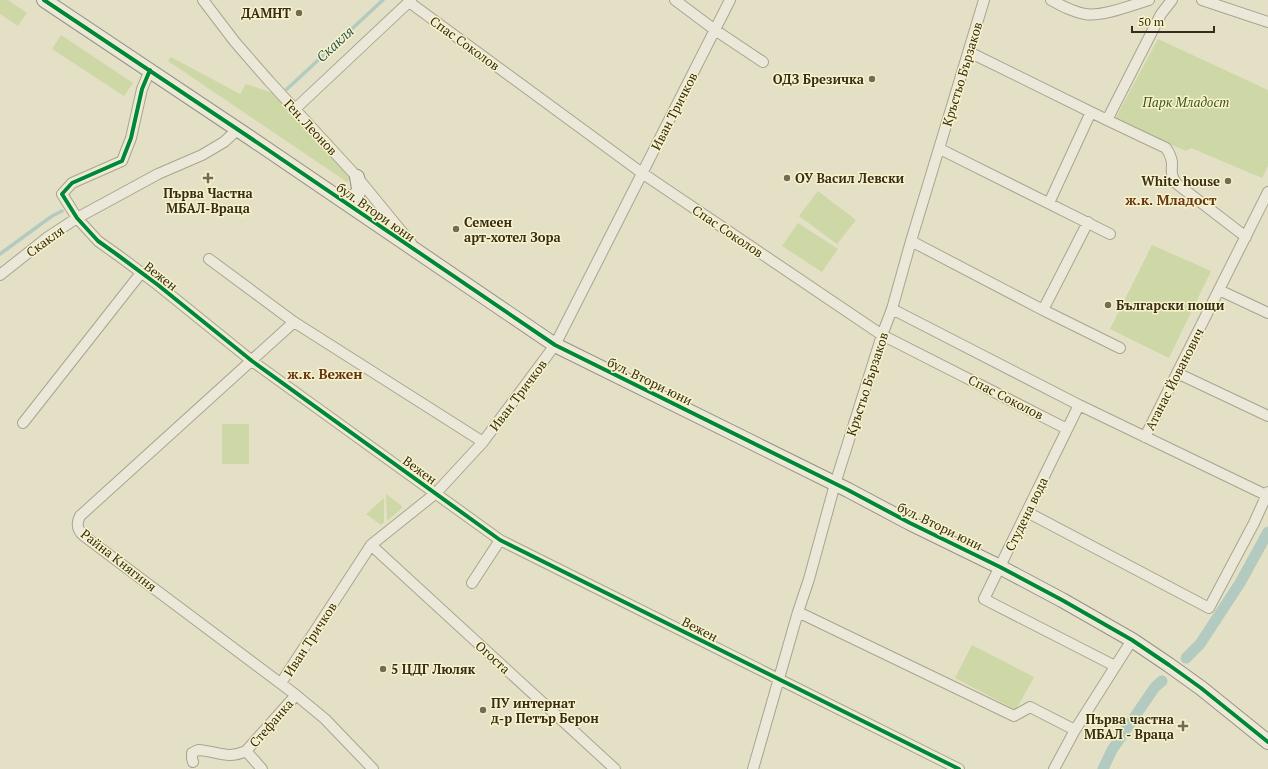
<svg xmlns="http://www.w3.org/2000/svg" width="1268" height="769" font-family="'PT Serif',serif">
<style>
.green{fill:#ced7a6}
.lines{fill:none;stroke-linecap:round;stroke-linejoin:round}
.stream{stroke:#b3cac0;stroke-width:3.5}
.canal{stroke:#b3cac0;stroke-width:11}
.street-casing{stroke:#a8a490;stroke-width:12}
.secondary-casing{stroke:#989280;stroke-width:16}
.street{stroke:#ebe8d9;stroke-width:10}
.secondary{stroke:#ebe8d9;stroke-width:14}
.cycleway-casing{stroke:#f8f3c9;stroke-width:6}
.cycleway{stroke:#00873e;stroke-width:4}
.poi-dot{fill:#736b56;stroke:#f8f3c9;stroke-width:1.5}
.labels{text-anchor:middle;stroke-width:3;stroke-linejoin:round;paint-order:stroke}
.poi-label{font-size:13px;font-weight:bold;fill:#362c19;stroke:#f8f3c9;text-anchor:start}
.street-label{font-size:13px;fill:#362c19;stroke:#f8f3c9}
.park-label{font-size:13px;font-style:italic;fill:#3d541e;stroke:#f8f3c9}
.water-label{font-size:14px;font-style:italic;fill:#275257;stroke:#f8f3c9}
.neighbourhood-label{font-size:14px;font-weight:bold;fill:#663415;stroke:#f8f3c9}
</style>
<rect width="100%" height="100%" fill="#e4e0c6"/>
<path class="green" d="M 0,0 L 8,0 L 27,13 L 18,26 L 0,14 Z
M 61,35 L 133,83 L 124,96 L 52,49 Z
M 1158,39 L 1268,90 L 1268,166 L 1262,178 L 1191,148 L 1186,151 L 1114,121 Z
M 171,57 L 240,94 L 246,84 L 276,94 L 351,179 L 347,182 L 168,61 Z
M 818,191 L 856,220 L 837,244 L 799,216 Z
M 798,223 L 838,249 L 822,272 L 782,246 Z
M 1152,245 L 1211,271 L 1169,358 L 1110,329 Z
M 222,424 L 249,424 L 249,464 L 222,464 Z
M 386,494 L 403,507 L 387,521 Z
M 384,498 L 384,522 L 381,525 L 366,514 Z
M 972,645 L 1034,677 L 1016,710 L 955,678 Z"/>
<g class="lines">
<path class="stream" d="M 287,89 L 383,0
M 0,254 L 52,216 L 62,211"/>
<path class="canal" d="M 1186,658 L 1200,644 L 1240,583 L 1268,532
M 1103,769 L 1112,750 L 1155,687 L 1162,681"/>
<defs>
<path id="street" d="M 203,0 L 235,42 L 269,81 L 357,177 L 411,243
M 675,0 L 715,30 L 763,62
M 1051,0 C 1062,6 1073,12 1085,14 C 1102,17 1132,5 1149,0
M 1202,0 L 1268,22
M 409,2 L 642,173 L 882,335 L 1067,429
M 969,52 L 1107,120 L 1161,14 L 1172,0
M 150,70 L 142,89 L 131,138 L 122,161 L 72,183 L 62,194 L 77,218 L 98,241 L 119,256 L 158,285 L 252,361 L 500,540 L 959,769
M 295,109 L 411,0
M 1107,120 L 1166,148 C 1169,152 1171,157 1172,162 C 1172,172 1170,175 1177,184 L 1246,237
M 940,149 L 1110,234
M 1049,203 L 1091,112
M 911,241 L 1043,310 L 1120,348
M 209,259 L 294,322 L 483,442
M 0,275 L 48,237 L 77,218 L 158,174 L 202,155 L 224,142 L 238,129
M 1219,290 L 1268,313
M 892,309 L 1079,405 L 1266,495
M 1043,310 L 1088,222
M 294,322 L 80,516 C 76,524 77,530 84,536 L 296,695 L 325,719 L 373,769
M 1177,373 L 1268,416
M 1079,405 L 984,599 L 1115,666
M 23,423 L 141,273
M 1145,437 L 1268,192
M 1027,512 L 1209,608 L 1254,523 L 1268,492
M 371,545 L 615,769
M 472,583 L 500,540
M 798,612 L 1014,716 L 1030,707 L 1075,730
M 281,683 L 371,545 L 436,493 L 483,442 L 555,345 L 730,0
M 246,751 L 296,695
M 193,762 L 192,758 L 192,753 L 198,750 C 217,751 227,760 246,751 L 262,769
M 753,769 L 798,612 L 809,579 L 835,484 L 882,335 L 892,309 L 911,241 L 984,0
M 1054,769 L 1075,730 L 1132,640"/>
<path id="secondary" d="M 44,0 L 249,137 L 555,345 L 848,490 L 910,523 L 1000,567 L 1062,600 L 1132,640 L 1169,665 L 1201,688 L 1268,742
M 341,199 L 353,197 L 358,193 L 359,188 L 357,177"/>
</defs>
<use href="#street" class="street-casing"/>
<use href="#secondary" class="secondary-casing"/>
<use href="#street" class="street"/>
<use href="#secondary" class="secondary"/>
<defs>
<path id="cycleway" d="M 44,0 L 249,137 L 555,345 L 848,490 L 910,523 L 1000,567 L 1062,600 L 1132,640 L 1169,665 L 1201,688 L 1268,742
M 150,70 L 142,89 L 131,138 L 122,161 L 72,183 L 62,194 L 77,218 L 98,241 L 119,256 L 158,285 L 252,361 L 500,540 L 959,769"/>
</defs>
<use href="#cycleway" class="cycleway-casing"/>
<use href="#cycleway" class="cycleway"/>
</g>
<g class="poi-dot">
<circle cx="299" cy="13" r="4"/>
<circle cx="872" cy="79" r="4"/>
<path d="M206 172h4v4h4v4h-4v4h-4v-4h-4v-4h4z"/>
<circle cx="787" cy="178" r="4"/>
<circle cx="1228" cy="181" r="4"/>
<circle cx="456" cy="229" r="4"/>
<circle cx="1108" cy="305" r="4"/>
<circle cx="383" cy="669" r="4"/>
<circle cx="483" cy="710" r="4"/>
<path d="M1181 720h4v4h4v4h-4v4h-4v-4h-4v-4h4z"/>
</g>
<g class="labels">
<g class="poi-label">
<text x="291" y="18" text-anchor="end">ДАМНТ</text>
<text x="864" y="84" text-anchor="end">ОДЗ Брезичка</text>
<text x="795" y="183">ОУ Васил Левски</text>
<text x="1220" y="186" text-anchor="end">White house</text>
<text x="208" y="198" text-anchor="middle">Първа Частна<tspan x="208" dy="15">МБАЛ-Враца</tspan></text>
<text x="464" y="227">Семеен<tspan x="464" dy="15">арт-хотел Зора</tspan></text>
<text x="1116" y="310">Български пощи</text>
<text x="391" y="674">5 ЦДГ Люляк</text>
<text x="491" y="708">ПУ интернат<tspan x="491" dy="15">д-р Петър Берон</tspan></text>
<text x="1174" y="724" text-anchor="end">Първа частна<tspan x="1174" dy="15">МБАЛ - Враца</tspan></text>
</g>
<g class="street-label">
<text transform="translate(465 43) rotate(36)" y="5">Спас Соколов</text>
<text transform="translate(962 74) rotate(-73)" y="5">Кръстьо Бързаков</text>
<text transform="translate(674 111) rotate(-63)" y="5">Иван Тричков</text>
<text transform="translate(311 127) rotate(47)" y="5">Ген. Леонов</text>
<text transform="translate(376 212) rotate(35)" y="5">бул. Втори юни</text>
<text transform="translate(728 231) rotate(34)" y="5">Спас Соколов</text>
<text transform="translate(45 241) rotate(-36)" y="5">Скакля</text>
<text transform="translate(161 276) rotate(38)" y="5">Вежен</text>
<text transform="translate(1174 379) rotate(-63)" y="5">Атанас Йованович</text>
<text transform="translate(650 381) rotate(26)" y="5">бул. Втори юни</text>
<text transform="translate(867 384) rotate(-72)" y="5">Кръстьо Бързаков</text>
<text transform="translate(518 395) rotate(-53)" y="5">Иван Тричков</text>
<text transform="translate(1006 397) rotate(27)" y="5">Спас Соколов</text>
<text transform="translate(420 470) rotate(36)" y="5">Вежен</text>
<text transform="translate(1026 514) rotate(-64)" y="5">Студена вода</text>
<text transform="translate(940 526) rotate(26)" y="5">бул. Втори юни</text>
<text transform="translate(119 560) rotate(38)" y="5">Райна Княгиня</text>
<text transform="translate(700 629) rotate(27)" y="5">Вежен</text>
<text transform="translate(310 639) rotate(-57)" y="5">Иван Тричков</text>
<text transform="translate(493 657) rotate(42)" y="5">Огоста</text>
<text transform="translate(271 723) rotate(-49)" y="5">Стефанка</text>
</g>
<g class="park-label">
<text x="1186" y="107">Парк Младост</text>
</g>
<g class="water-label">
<text transform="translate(335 44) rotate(-43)" y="5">Скакля</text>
</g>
<g class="neighbourhood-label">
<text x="1171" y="205">ж.к. Младост</text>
<text x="325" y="379">ж.к. Вежен</text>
</g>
</g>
<path d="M1132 26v6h82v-6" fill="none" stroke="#362c19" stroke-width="2"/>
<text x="1138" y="26" font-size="12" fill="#362c19" stroke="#f8f3c9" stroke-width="3" paint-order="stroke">50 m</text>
</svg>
